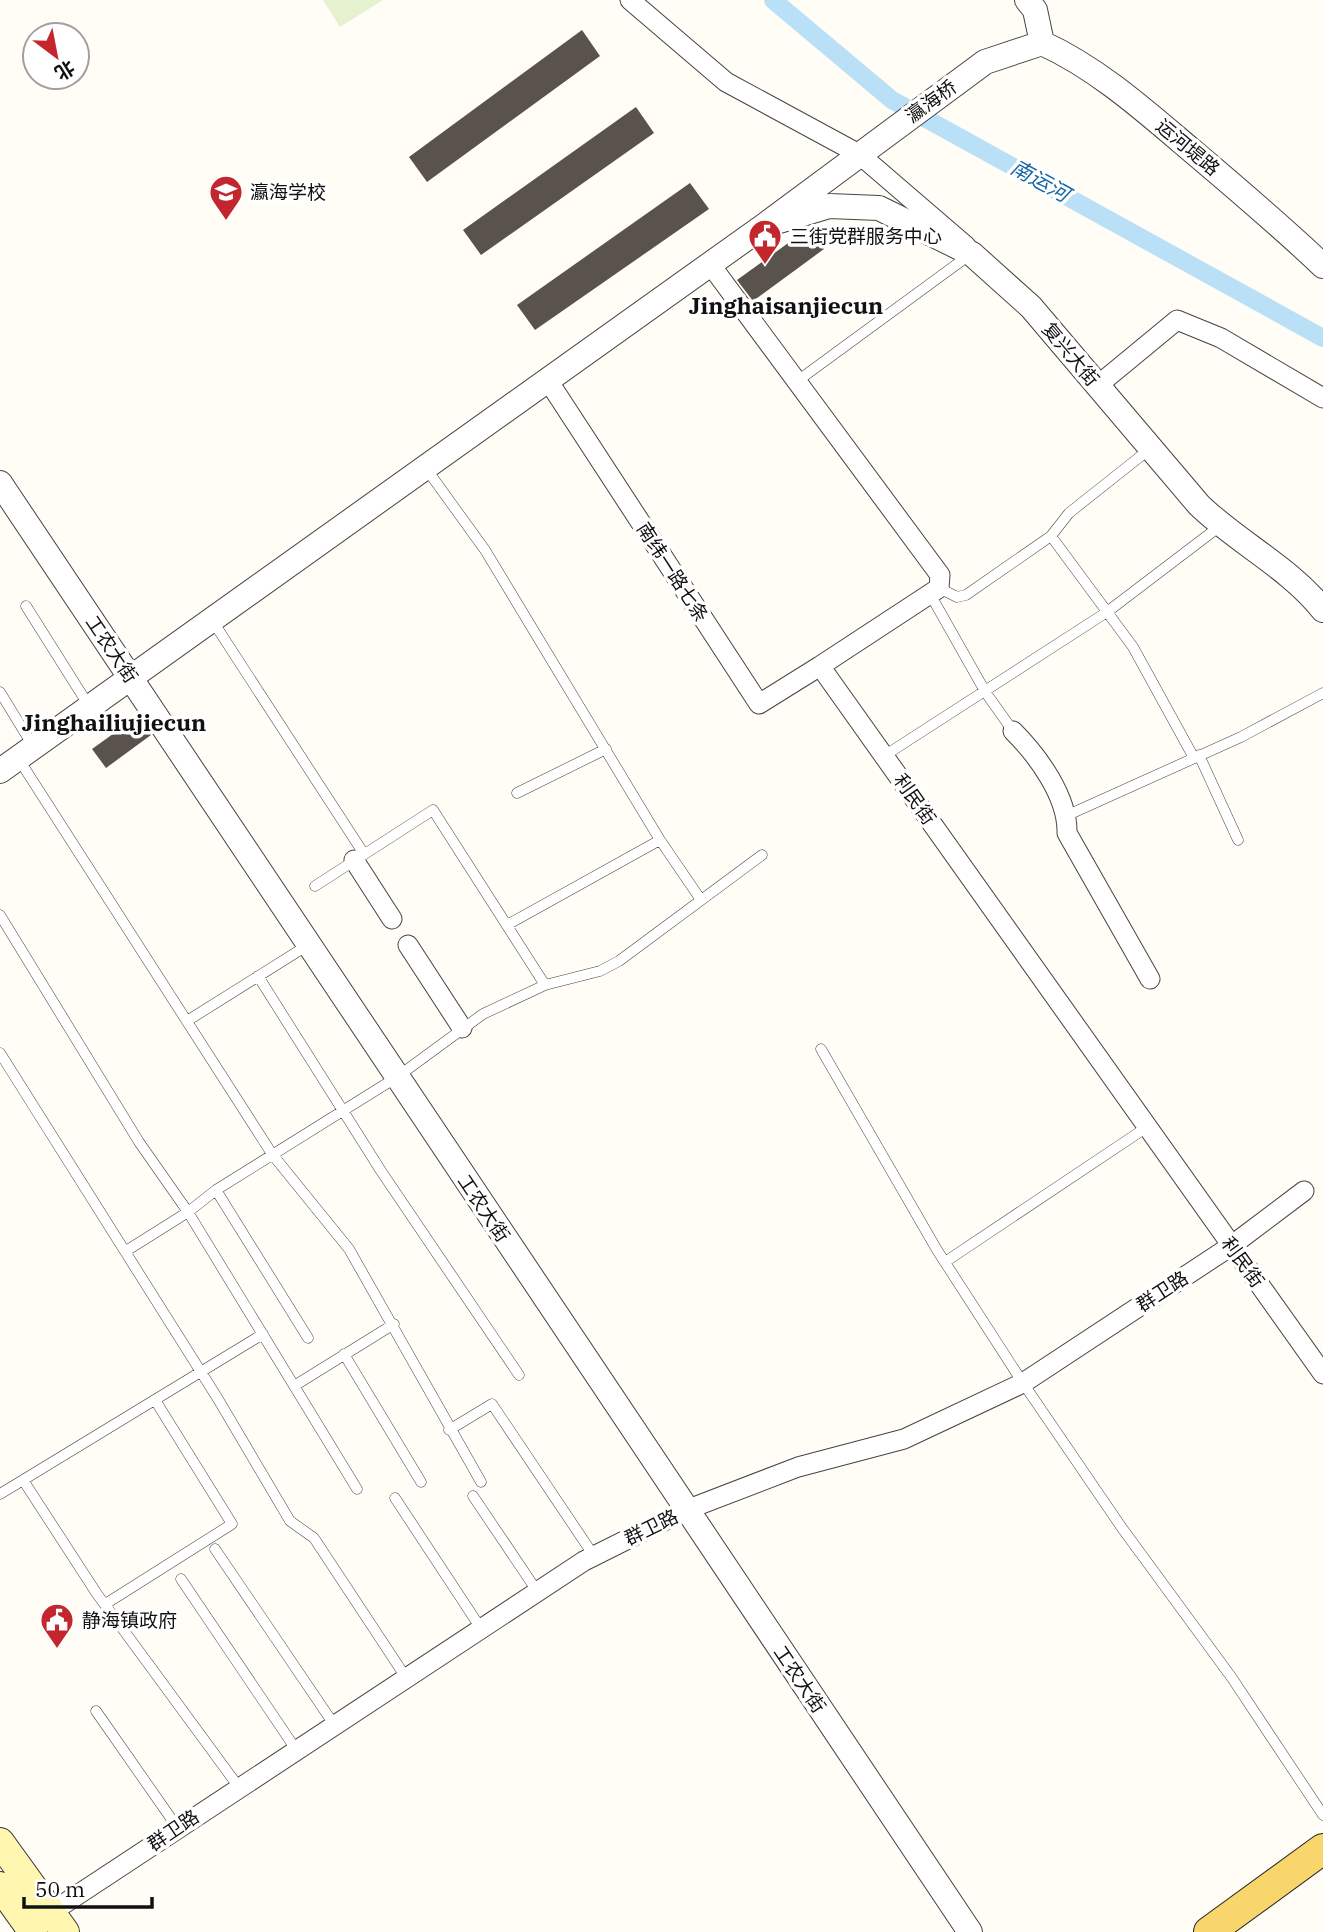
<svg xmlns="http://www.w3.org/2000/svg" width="1323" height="1932" font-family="'IBM Plex Serif','Noto Sans SC',serif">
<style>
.pitch{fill:#e6f2cf}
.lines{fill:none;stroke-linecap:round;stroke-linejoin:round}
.canal{stroke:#b9e0f7;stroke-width:18}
.building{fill:#5a524d}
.service-casing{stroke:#444;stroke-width:11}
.minor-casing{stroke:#444;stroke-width:21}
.tertiary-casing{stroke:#444;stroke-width:26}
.secondary-casing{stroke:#333;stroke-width:30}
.primary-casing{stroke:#222;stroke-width:32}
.service{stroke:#fff;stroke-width:10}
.minor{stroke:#fff;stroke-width:19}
.tertiary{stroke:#fff;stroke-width:24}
.secondary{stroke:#fff6b0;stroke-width:28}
.primary{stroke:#f9d66b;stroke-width:30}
.labels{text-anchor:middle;stroke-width:7;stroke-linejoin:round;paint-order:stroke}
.street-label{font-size:19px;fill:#111;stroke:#fff}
.poi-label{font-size:19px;fill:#111;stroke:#fff;text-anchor:start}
.water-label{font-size:21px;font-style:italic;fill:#1768a6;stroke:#fff}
.quarter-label{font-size:23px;font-weight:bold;fill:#111;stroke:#fff}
</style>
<rect width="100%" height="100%" fill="#fffdf5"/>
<path class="pitch" d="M 323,0 L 383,0 L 340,27 Z"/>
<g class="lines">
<path class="canal" d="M 773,0 L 892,100 L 1323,338"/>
</g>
<path class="building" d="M 582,30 L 600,56 L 427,182 L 409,157 Z
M 636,107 L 654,133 L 481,255 L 463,230 Z
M 690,183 L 709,209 L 535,330 L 517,305 Z
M 809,228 L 824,249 L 753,301 L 737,280 Z
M 138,716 L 151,735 L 106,768 L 92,749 Z"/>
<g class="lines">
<defs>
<path id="service" d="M 796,382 L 968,256
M 425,467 L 485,550 L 660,840 L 701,900
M 1051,536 L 1133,647 L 1194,758
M 939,588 L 957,597 L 966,595 L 1051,536 L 1069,513 L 1151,448
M 930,594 L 986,693 L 1013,731
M 26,606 L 89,706
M 212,620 L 364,854
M 0,692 L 33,746
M 1199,755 L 1238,840
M 884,756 L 1107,612 L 1220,526
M 18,758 L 272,1154 L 349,1249 L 481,1482
M 517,793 L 606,749
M 1068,815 L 1241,737 L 1323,693
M 315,886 L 433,810 L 545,985
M 0,915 L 139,1142 L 188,1212 L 357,1489
M 507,925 L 660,840
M 258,976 L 381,1171 L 519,1375
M 187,1021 L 308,945
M 821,1049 L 937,1250 L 1023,1383 L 1122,1528 L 1232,1678 L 1323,1815
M 0,1053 L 218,1399 L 290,1521 L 314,1538 L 405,1676
M 216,1190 L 308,1338
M 126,1251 L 188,1212 L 216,1190 L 397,1077 L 483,1014 L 545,985 L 600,971 L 619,961 L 762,855
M 945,1262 L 1147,1127
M 344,1354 L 421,1482
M 294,1386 L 394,1324
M 449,1430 L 492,1404 L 594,1556
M 23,1480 L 97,1594 L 238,1786
M 0,1494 L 263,1334
M 473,1496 L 537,1591
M 395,1498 L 480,1627
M 215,1549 L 333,1723
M 181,1579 L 295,1748
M 107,1603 L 232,1524 L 155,1400
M 96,1711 L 177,1827"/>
<path id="minor" d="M 630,0 L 726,82 L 859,154 L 966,246
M 710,264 L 940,575 L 939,588 L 820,666 L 1323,1374
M 547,379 L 759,704 L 820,666
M 1097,386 L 1177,320 L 1221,338 L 1323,398
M 1013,731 C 1038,756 1068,797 1067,833 L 1150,979
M 354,860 L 392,919
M 408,945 L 462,1028
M 41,1919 L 584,1561 L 686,1510 L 798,1467 L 904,1439 L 1023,1383 L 1231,1246 L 1304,1191"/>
<path id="tertiary" d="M 1027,0 L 1035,10 L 1042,43
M 779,221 L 829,206 L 879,208 L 972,254 L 1031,307 L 1199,505 C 1237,542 1290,568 1323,610
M 0,483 L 970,1932
M 0,771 L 765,225 L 985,62 L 1042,43 C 1097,68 1144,110 1190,149 C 1235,187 1280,225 1323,266"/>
<path id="secondary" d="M 0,1842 L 65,1932
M 0,1886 L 33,1932"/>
<path id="primary" d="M 1209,1932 L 1323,1849"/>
</defs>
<use href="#service" class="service-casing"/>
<use href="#minor" class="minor-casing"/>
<use href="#tertiary" class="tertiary-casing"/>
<use href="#secondary" class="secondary-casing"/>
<use href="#primary" class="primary-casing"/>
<use href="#service" class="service"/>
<use href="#minor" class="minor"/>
<use href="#tertiary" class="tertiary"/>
<use href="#secondary" class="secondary"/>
<use href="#primary" class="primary"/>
</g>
<defs>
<symbol id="school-pin" viewBox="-11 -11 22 30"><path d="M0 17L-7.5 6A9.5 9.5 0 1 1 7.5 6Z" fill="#c4262e" stroke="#fff"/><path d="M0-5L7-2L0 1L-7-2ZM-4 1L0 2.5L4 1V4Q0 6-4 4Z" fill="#fff"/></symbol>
<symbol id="civic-pin" viewBox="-11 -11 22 30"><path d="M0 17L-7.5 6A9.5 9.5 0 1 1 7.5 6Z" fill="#c4262e" stroke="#fff"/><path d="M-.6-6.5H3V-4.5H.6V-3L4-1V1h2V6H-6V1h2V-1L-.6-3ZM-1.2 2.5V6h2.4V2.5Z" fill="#fff"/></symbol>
</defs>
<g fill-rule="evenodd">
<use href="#school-pin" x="207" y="173" width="38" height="52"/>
<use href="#civic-pin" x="746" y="217" width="38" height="52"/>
<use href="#civic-pin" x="38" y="1601" width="38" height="52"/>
</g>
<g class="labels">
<g class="street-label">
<text transform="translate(931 101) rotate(-36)" y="7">瀛海桥</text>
<text transform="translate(1188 147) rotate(40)" y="7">运河堤路</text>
<text transform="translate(1071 354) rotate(50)" y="7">复兴大街</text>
<text transform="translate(673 572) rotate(57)" y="7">南纬一路七条</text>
<text transform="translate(112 649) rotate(56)" y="7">工农大街</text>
<text transform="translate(915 799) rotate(55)" y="7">利民街</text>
<text transform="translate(484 1208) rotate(56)" y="7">工农大街</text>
<text transform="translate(1243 1262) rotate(54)" y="7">利民街</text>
<text transform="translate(1162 1291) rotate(-33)" y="7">群卫路</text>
<text transform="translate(651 1527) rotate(-26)" y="7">群卫路</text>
<text transform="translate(800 1679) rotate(56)" y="7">工农大街</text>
<text transform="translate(173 1830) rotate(-34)" y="7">群卫路</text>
</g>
<g class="poi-label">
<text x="250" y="199">瀛海学校</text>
<text x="790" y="243">三街党群服务中心</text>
<text x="82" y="1627">静海镇政府</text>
</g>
<g class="water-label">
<text transform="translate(1040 181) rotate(29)" y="7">南运河</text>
</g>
<g class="quarter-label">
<text x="786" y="314">Jinghaisanjiecun</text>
<text x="114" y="731">Jinghailiujiecun</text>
</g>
</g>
<g transform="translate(56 56) rotate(148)"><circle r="33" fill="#ffffff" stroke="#a0a0a0" stroke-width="2"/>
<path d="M0-5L12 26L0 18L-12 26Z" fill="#c4262e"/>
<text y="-10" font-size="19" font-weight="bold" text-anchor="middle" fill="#111111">北</text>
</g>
<path d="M24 1897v10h128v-10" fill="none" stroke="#111111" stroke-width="3.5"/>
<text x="35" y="1897" font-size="21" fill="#111111" stroke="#ffffff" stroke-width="5" paint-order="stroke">50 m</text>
</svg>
